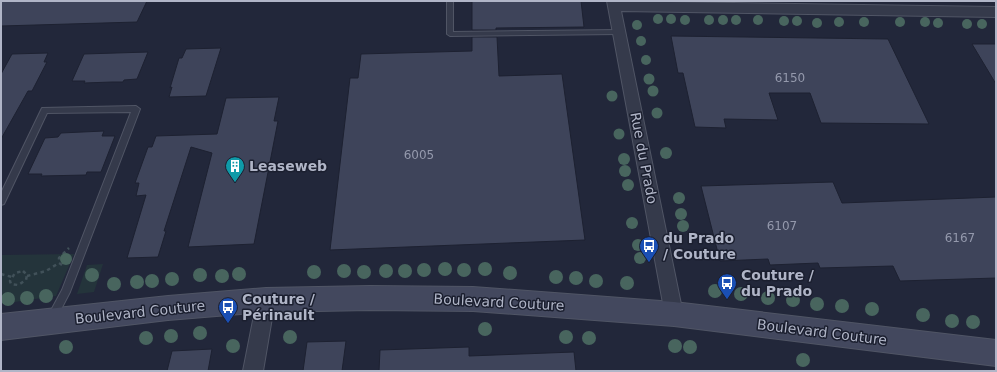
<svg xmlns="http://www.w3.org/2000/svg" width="997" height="372" font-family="'DejaVu Sans',sans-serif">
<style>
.green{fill:#24343b}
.building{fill:#3e445a;stroke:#1d2131}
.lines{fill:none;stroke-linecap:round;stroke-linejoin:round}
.lane-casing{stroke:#505565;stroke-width:2}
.street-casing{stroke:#505565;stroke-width:2}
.secondary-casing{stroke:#505565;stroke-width:2}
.path{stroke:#415159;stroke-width:2.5;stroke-dasharray:3.5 3.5;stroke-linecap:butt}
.lane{fill:#353a4b;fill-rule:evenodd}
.street{fill:#353a4b;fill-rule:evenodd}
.secondary{fill:#43485e;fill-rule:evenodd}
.tree{fill:#48655e}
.labels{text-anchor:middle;stroke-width:3;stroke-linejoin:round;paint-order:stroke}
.number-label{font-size:12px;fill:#9499ac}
.street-label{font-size:14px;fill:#b0b5c7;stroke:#1b1f2f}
.poi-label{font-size:14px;font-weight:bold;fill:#b0b5c7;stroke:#1b1f2f;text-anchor:start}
</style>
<rect width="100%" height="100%" fill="#22273a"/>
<path class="green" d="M 74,254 L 56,296 L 1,304 L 1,255 Z
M 103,264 L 94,292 L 77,294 L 87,265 Z"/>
<path class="building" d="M 1,1 L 147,1 L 137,22 L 1,26 Z
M 472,1 L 581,1 L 584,27 L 496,28 L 496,30 L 472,30 Z
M 671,36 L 888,39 L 929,124 L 821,123 L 810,93 L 769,93 L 778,120 L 724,119 L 726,128 L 695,127 L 683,73 L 678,73 Z
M 472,37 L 497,37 L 499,76 L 562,74 L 585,240 L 330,250 L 350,78 L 358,78 L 361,54 L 472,51 Z
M 972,44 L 996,44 L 996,84 Z
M 221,48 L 206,96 L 169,97 L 172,87 L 170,88 L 179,58 L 182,58 L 186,49 Z
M 148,52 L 137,79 L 124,80 L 123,82 L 112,82 L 84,83 L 85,81 L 72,81 L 84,54 Z
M 48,53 L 44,62 L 47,62 L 32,91 L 28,91 L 1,139 L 1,74 L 12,54 Z
M 279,97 L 274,121 L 278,121 L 254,244 L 188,247 L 212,153 L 191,147 L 164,231 L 166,231 L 158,257 L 127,258 L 146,195 L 136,196 L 139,183 L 135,183 L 148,147 L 152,147 L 156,136 L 217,134 L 226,98 Z
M 104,131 L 102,136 L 115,136 L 101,172 L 87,172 L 86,175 L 41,176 L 42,174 L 28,174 L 45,138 L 58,137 L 61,133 Z
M 833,182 L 842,203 L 996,197 L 996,278 L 900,281 L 893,266 L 820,268 L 818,263 L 770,265 L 768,259 L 720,261 L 701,186 Z
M 346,341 L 342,371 L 303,371 L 307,342 Z
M 469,347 L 469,356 L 574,352 L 576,371 L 379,371 L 380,350 Z
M 212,349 L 208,371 L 167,371 L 172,351 Z"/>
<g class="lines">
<defs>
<path id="lane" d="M 447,1 L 453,1 L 453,32 L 619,30 L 622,32 L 619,34 L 450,36 L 447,34 Z
M 136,106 L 140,109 L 70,292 L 56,319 L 53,320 L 50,319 L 48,316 L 62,290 L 131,112 L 47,113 L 4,204 L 1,205 L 1,193 L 42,108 Z"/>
<path id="street" d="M 607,1 L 996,7 L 996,17 L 621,11 L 683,314 L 680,320 L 674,323 L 668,320 L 665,314 Z
M 266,291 L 272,294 L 275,300 L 263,371 L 243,371 L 257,300 L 260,294 Z"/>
<path id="secondary" d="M 370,286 L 473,287 L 674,302 L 996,340 L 996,366 L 674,326 L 473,311 L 370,310 L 266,312 L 168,320 L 1,340 L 1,314 L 168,296 L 266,288 Z"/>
</defs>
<use href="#lane" class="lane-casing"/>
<use href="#street" class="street-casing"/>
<use href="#secondary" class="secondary-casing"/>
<path class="path" d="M 62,265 L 59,263 L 59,258 L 69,248
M 23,271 L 27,275 L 26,280 L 18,285 L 11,284 L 10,281 L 15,273 Z
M 1,274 L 12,277
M 27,276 L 46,271 L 59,263"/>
<use href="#lane" class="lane"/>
<use href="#street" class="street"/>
<use href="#secondary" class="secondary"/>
</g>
<g class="tree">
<circle cx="658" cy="19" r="5"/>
<circle cx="671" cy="19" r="5"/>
<circle cx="685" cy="20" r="5"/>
<circle cx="709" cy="20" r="5"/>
<circle cx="723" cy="20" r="5"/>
<circle cx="736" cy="20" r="5"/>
<circle cx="758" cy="20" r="5"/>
<circle cx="784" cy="21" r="5"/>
<circle cx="797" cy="21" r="5"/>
<circle cx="839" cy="22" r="5"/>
<circle cx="864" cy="22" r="5"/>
<circle cx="900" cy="22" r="5"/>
<circle cx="925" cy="22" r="5"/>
<circle cx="817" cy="23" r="5"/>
<circle cx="938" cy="23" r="5"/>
<circle cx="967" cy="24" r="5"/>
<circle cx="982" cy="24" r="5"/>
<circle cx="637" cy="25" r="5"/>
<circle cx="641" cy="41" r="5"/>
<circle cx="646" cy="60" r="5"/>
<circle cx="649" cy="79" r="5.5"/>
<circle cx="653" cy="91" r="5.5"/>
<circle cx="612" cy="96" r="5.5"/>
<circle cx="657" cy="113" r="5.5"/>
<circle cx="619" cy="134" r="5.5"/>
<circle cx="666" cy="153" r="6"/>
<circle cx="624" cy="159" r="6"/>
<circle cx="625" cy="171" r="6"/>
<circle cx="628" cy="185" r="6"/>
<circle cx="679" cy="198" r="6"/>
<circle cx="681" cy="214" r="6"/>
<circle cx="632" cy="223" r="6"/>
<circle cx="683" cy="226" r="6"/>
<circle cx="638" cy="245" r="6"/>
<circle cx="640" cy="258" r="6"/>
<circle cx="66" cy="259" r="6"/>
<circle cx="445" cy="269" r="7"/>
<circle cx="485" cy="269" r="7"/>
<circle cx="424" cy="270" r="7"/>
<circle cx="464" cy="270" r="7"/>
<circle cx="344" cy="271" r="7"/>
<circle cx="386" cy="271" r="7"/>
<circle cx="405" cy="271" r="7"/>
<circle cx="314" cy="272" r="7"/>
<circle cx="364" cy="272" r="7"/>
<circle cx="510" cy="273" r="7"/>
<circle cx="239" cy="274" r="7"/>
<circle cx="92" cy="275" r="7"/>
<circle cx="200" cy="275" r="7"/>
<circle cx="222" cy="276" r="7"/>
<circle cx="556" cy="277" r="7"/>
<circle cx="576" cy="278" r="7"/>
<circle cx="172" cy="279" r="7"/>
<circle cx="152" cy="281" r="7"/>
<circle cx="596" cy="281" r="7"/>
<circle cx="137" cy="282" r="7"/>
<circle cx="627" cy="283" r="7"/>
<circle cx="114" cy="284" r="7"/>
<circle cx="715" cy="291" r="7"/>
<circle cx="741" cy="294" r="7"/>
<circle cx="46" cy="296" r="7"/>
<circle cx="27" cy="298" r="7"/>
<circle cx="768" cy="298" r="7"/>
<circle cx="8" cy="299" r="7"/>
<circle cx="793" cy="300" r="7"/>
<circle cx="817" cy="304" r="7"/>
<circle cx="842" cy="306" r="7"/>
<circle cx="872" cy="309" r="7"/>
<circle cx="923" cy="315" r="7"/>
<circle cx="952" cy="321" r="7"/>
<circle cx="973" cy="322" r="7"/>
<circle cx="485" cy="329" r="7"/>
<circle cx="200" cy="333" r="7"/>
<circle cx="171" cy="336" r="7"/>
<circle cx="290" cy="337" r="7"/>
<circle cx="566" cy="337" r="7"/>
<circle cx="146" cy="338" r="7"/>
<circle cx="589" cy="338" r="7"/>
<circle cx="233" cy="346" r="7"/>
<circle cx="675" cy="346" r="7"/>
<circle cx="66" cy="347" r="7"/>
<circle cx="690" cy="347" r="7"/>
<circle cx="803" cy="360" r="7"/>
</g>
<defs>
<symbol id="building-pin" viewBox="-11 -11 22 30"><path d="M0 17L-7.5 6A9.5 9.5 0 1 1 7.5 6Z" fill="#0f9aa8" stroke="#1b1f2f"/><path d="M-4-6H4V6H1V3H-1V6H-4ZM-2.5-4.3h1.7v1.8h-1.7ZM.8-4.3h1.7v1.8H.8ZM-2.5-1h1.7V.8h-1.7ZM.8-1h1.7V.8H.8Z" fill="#fff"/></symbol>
<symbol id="bus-pin" viewBox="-11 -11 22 30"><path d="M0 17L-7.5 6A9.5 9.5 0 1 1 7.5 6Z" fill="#1a4fb4" stroke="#1b1f2f"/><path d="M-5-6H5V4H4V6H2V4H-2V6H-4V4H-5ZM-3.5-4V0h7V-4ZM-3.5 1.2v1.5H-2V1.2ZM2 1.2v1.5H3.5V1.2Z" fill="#fff"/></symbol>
</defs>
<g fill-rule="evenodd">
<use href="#building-pin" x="224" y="155" width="22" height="30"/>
<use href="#bus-pin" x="638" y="235" width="22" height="30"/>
<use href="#bus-pin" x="716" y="272" width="22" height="30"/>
<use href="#bus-pin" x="217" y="296" width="22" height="30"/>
</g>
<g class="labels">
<g class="number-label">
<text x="790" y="82">6150</text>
<text x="419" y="159">6005</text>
<text x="782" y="230">6107</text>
<text x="960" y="242">6167</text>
</g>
<g class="street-label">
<text transform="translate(644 158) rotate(79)" y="5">Rue du Prado</text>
<text transform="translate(499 302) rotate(3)" y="5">Boulevard Couture</text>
<text transform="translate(140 312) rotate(-6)" y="5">Boulevard Couture</text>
<text transform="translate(822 332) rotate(7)" y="5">Boulevard Couture</text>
</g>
<g class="poi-label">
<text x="249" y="171">Leaseweb</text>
<text x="663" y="243">du Prado<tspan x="663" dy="16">/ Couture</tspan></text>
<text x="741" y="280">Couture /<tspan x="741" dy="16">du Prado</tspan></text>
<text x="242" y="304">Couture /<tspan x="242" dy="16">Périnault</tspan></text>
</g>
</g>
<rect width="997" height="372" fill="none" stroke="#b0b5c7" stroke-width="4"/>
</svg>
